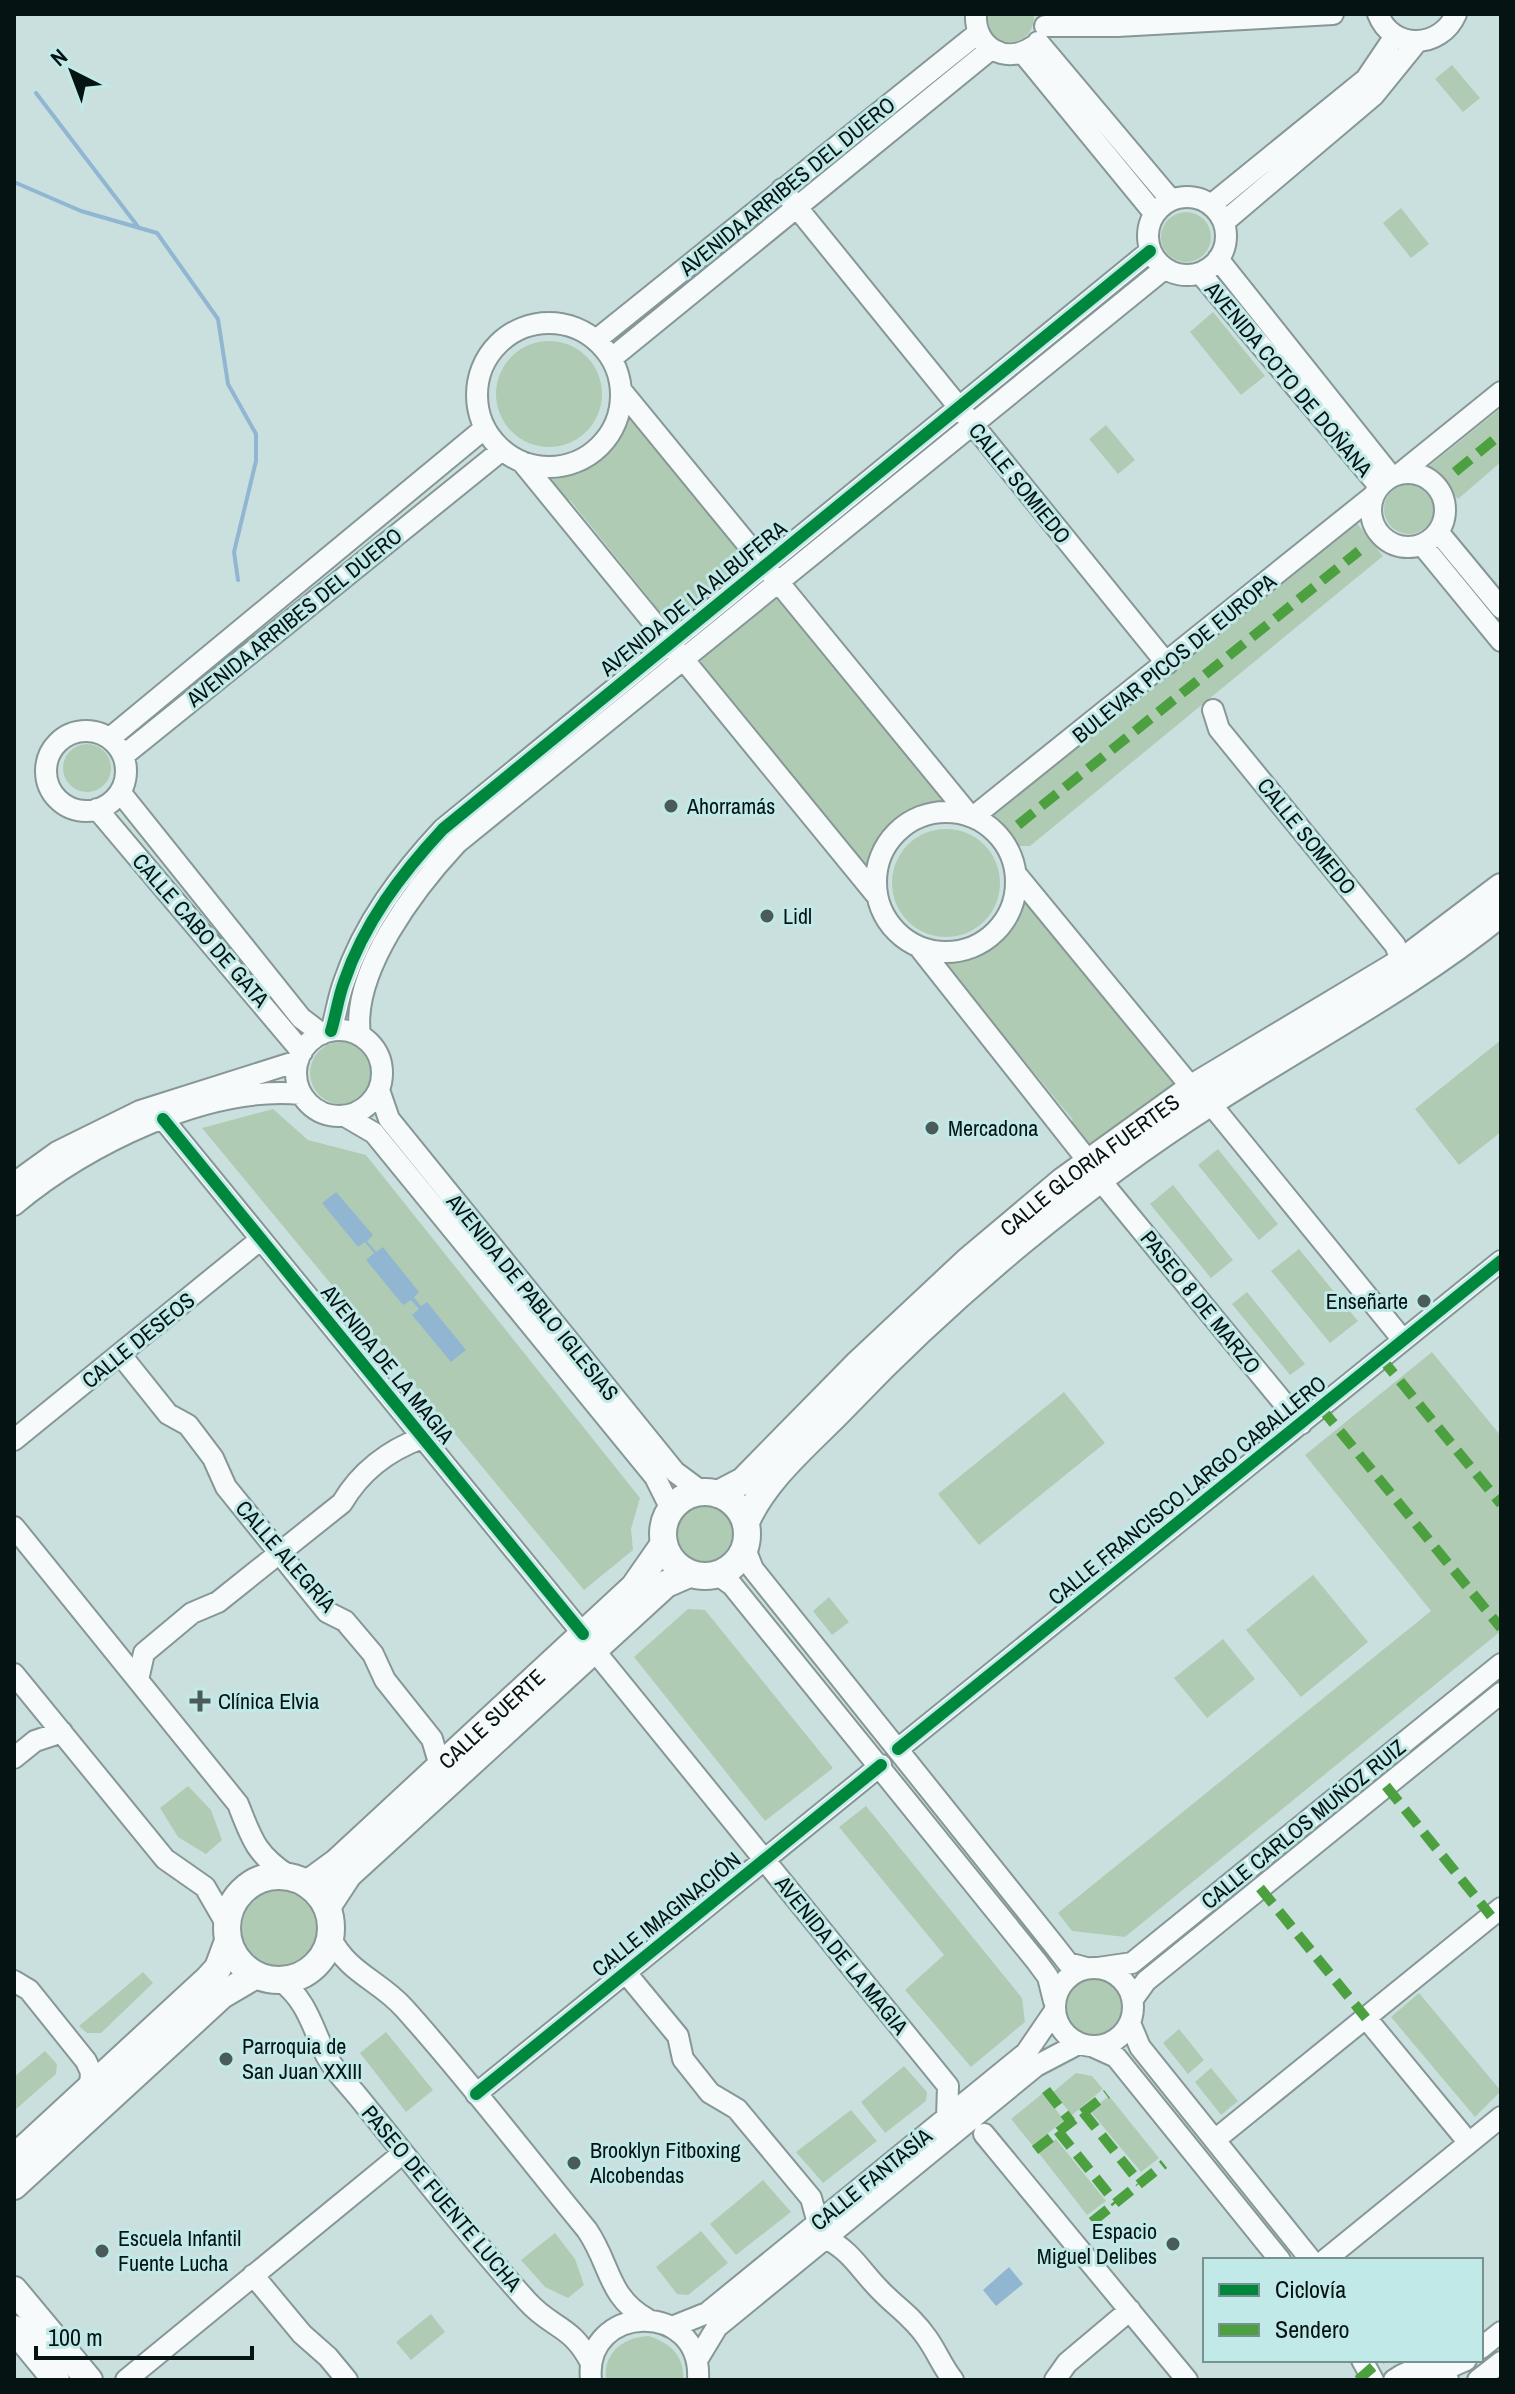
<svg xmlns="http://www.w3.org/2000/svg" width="1515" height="2394" font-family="'Archivo Narrow',sans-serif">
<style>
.green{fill:#b0cbb3}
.water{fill:#91b6d2}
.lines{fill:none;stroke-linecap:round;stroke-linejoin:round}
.stream{stroke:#91b6d2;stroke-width:4}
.minor-casing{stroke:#869796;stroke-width:24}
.major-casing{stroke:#869796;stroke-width:30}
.minor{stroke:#f7fafa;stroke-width:20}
.major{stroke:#f7fafa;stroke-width:26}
.quiet{stroke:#4ca03f;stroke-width:10;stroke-dasharray:20 10;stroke-linecap:butt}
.cycleway-casing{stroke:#c1e9e7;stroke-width:17}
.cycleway{stroke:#00873e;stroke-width:12}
.poi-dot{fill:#4a5b5a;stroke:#c1e9e7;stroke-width:3}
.labels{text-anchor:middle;stroke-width:6;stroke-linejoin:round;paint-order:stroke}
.street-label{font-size:22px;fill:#051313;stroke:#c1e9e7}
.poi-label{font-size:22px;fill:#051313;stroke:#c1e9e7;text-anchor:start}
</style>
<rect width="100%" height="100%" fill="#cae0df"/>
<path class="green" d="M 986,14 L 1034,14 C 1035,39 1012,51 992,35 Z
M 1452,65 L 1480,98 L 1463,112 L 1435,79 Z
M 1401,208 L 1429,244 L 1411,258 L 1383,223 Z
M1161 237a25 25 0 1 1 50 0a25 25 0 1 1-50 0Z
M 1213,312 L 1265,376 L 1241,395 L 1190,332 Z
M496 394a53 53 0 1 1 106 0a53 53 0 1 1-106 0Z
M 625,401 L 754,563 L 673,628 L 668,629 L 649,606 L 653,603 L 570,500 L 564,504 L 538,471 C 581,472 620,447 625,401 Z
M 1501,408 L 1501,462 L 1458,499 L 1428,467 Z
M 1106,425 L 1135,460 L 1118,474 L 1089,439 Z
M1384 509a25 25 0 1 1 50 0a25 25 0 1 1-50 0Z
M 1356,522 L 1383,556 L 1030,846 L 1018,846 L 991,816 Z
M 779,588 L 956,807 C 911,808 874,831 870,879 L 842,846 L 847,841 L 716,682 L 711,684 L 693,659 Z
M63 768a24 24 0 1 1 48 0a24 24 0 1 1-48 0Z
M892 883a54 54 0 1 1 108 0a54 54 0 1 1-108 0Z
M 1021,889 L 1067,953 L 1181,1085 L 1090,1148 L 1068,1125 L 1073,1120 L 966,990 L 934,959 C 986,964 1012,936 1021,889 Z
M 1501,1040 L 1501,1132 L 1459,1165 L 1415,1109 Z
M310 1073a31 31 0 1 1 62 0a31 31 0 1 1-62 0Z
M 273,1109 L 308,1140 L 366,1155 L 640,1498 L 631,1529 L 633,1550 L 584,1590 L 202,1128 Z
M 1218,1149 L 1278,1224 L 1259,1240 L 1198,1165 Z
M 1173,1185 L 1233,1260 L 1211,1278 L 1150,1204 Z
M 1299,1249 L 1358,1321 L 1330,1343 L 1271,1271 Z
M 1247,1292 L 1305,1364 L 1290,1375 L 1232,1304 Z
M 1432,1352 L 1501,1436 L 1501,1631 L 1125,1937 L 1072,1931 L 1058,1913 L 1431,1611 L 1305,1455 Z
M 1064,1392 L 1105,1443 L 979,1545 L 938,1494 Z
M676 1534a29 29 0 1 1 58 0a29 29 0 1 1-58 0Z
M 1313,1575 L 1368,1642 L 1301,1697 L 1246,1630 Z
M 829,1597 L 849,1622 L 832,1635 L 813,1611 Z
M 688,1609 L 705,1610 L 833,1768 L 765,1821 L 634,1657 Z
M 1223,1639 L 1255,1679 L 1207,1718 L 1174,1678 Z
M 188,1786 L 211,1810 L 222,1840 L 206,1854 L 178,1837 L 160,1808 Z
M 866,1806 L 1022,1998 L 1025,2022 L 971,2067 L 905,1990 L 944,1955 L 839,1827 Z
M240 1926a40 40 0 1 1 80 0a40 40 0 1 1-80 0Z
M 143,1972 L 153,1983 L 101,2033 L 87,2033 L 79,2026 Z
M1065 2008a29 29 0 1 1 58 0a29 29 0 1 1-58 0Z
M 1419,1993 L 1501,2091 L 1475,2117 L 1391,2017 Z
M 1179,2029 L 1204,2060 L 1188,2074 L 1163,2043 Z
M 386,2032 L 433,2090 L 406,2112 L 360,2053 Z
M 45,2051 L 57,2064 L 56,2074 L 14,2111 L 14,2077 Z
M 904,2066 L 927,2092 L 926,2101 L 885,2133 L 861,2102 Z
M 1211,2068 L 1238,2101 L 1221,2115 L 1195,2082 Z
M 1076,2073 L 1092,2076 L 1103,2089 L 1072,2115 L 1053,2092 Z
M 1043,2093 L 1064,2120 L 1033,2146 L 1011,2119 Z
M 1109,2096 L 1159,2158 L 1141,2172 L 1090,2111 Z
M 851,2110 L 877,2141 L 823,2183 L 796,2152 Z
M 1056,2139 L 1106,2201 L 1087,2215 L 1038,2152 Z
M 763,2180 L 791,2212 L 736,2255 L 710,2224 Z
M 701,2231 L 728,2263 L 688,2295 L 677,2294 L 656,2267 Z
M 555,2233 L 575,2259 L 584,2285 L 568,2298 L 545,2287 L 521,2260 Z
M 431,2314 L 445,2332 L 411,2360 L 396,2342 Z
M 649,2336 C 670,2343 685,2356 683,2380 L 606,2380 C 603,2352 624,2337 649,2336 Z"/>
<path class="water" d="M 336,1192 L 373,1235 L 367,1241 L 376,1252 L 383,1247 L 419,1292 L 414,1297 L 421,1306 L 427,1302 L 466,1350 L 451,1362 L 412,1315 L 419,1309 L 411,1300 L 403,1305 L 366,1260 L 374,1253 L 365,1242 L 358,1247 L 322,1203 Z
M 1009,2267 L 1023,2284 L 996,2306 L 983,2290 Z"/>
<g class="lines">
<path class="stream" d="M 36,93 L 139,228
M 14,182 L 81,211 L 157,233 L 218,319 L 228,384 L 256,434 L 256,461 L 234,552 L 238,580"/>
<defs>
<path id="minor" d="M 976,14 C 974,47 1006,66 1034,46
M 1378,14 C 1392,51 1441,49 1456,14
M 1045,26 L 1117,26 L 1333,14
M 1038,42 L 1171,200
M 1023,53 L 1154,213
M 782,189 L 1167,664
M1148 236a39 39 0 1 1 78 0a39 39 0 1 1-78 0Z
M 1211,205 L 1366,79 L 1395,36
M 1224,222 L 1374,95 L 1417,42
M 1218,259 L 1391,476
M 1200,273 L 1379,486
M477 395a72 72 0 1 1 144 0a72 72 0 1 1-144 0Z
M 596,340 L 978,33
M 612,358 L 991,49
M 621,390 L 970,816
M 522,462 L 877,896
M 1402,472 L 1501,392
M1371 510a37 37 0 1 1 74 0a37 37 0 1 1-74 0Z
M 1439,533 L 1501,608
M 1423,546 L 1501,641
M 1213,710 L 1219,729 L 1395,945 L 1402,962
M46 771a40 40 0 1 1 80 0a40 40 0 1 1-80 0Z
M 110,738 L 485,428
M 123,756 L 502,450
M 120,792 L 301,1018 L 322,1034
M 97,809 L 302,1052
M876 882a70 70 0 1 1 140 0a70 70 0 1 1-140 0Z
M 973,817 L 1373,496
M 1016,874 L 1192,1088
M 919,947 L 1089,1162
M296 1073a43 43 0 1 1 86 0a43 43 0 1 1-86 0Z
M 331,1031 C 336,1015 338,998 344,982 C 364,923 401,874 443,829 L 1150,251
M 360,1035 C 351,971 416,887 457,843 L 1164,269
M 379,1090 L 389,1119 L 675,1472 L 702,1492
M 1210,1103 L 1403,1340
M 345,1116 L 374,1133 L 655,1477 L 671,1509
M 163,1119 L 583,1634
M 1101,1181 L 1301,1424
M 14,1183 L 57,1152 L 140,1111 L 298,1061
M 14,1205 C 86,1145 206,1085 301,1094
M 120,1354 L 168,1414 L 188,1425 L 213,1458 L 226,1487 L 327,1612 L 345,1621 L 373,1654 L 385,1680 L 432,1739 L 440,1766
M 14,1440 L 261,1239
M 14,1527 L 238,1804 C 252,1840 256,1854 289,1876
M 745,1549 L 753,1569 L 1054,1945 L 1068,1963 L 1086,1968
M 718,1575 L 732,1585 L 1037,1962 L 1048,1977 L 1054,2001
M 594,1650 L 948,2086 L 947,2118
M 14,1674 L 165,1859 L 205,1887 L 227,1925
M 138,1680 L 144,1653 L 192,1613 L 218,1602 L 342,1503 C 360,1472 389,1450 422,1438
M 898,1749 L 1501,1261
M 14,1758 L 35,1741 L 62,1732
M 330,1937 C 349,1974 379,1980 404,2008 C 468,2079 526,2156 587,2230 C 611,2265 607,2296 647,2319
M1055 2007a39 39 0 1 1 78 0a39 39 0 1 1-78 0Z
M 1098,1968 L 1132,1963 L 1501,1664
M 626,1973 L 678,2036 L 683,2059 L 710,2093 L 737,2109 L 811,2198 L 818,2223
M 280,1980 C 306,2000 311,2023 324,2051 C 332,2069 348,2084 360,2099 C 415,2167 469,2237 527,2301 C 552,2329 571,2324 591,2363
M 14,1981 L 29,1990 L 86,2061 L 91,2072 L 90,2087
M 1133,1999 L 1146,1981 L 1501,1693
M 1366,2018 L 1469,2143
M 1130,2023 L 1140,2047 L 1311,2260
M 1094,2047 L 1116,2057 L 1280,2260
M 476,2094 L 881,1765
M 984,2134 L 1187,2380
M 1216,2139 L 1501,1908
M 827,2239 C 851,2251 861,2271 880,2290 C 897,2308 912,2316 927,2338 C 937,2352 942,2366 953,2380
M 1325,2260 L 1501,2117
M 253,2275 L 302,2334 L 328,2357 L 347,2380
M 672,2327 L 707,2313 L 1026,2053 L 1054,2012
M 1481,2348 L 1501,2332
M 697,2360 L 717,2327 L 1036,2066 L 1078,2044
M 1362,2360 L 1373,2380
M 1439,2372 L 1466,2360
M 126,2380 L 403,2153
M 591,2380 C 583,2303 703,2299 698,2380
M 1055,2380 L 1067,2363 L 1130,2310
M 1394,2380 C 1412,2367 1430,2364 1448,2380
M 1478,2380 L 1501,2362"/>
<g id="major">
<circle cx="705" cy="1534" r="42"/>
<path id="s1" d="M 718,1494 L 743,1481 L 857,1365 L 968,1261 L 1063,1181 L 1192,1088 L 1402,962 L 1501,887"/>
<path d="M 746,1522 C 766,1476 812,1440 847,1403 C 951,1294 1084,1183 1211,1102 C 1308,1039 1411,986 1501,913"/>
<circle cx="279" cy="1928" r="52"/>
<path id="s2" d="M 307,1884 L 337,1862 L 634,1587 L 664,1544"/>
<path d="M 327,1907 L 348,1875 L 654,1595 L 666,1584 L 689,1574"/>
<path d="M 14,2158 L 208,1979 L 218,1968 L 228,1941"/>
<path d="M 14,2186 L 222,1995 L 256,1975"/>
<path d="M 14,2290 L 89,2380"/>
<path d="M 14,2329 L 56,2380"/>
</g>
</defs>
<use href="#minor" class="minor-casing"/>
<use href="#major" class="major-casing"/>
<use href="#minor" class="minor"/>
<use href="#major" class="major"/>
<path class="quiet" d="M 1455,472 L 1501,434
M 1018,825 L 1359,551
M 1381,1358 L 1501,1504
M 1321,1408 L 1501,1628
M 1386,1786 L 1491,1916
M 1260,1888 L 1366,2018
M 1046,2090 L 1071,2122
M 1083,2112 L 1140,2183
M 1058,2131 L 1116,2203
M 1035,2150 L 1107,2094
M 1092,2222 L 1164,2164
M 1358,2380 L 1381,2360"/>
<defs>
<path id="cycleway" d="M 331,1031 C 336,1015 338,998 344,982 C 364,923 401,874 443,829 L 1150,251
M 163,1119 L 583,1634
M 898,1749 L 1501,1261
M 476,2094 L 881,1765"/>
</defs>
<use href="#cycleway" class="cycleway-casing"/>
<use href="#cycleway" class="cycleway"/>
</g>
<g class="poi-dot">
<circle cx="671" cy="806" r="8"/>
<circle cx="767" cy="916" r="8"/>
<circle cx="932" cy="1128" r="8"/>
<circle cx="1424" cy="1301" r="8"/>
<path d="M196 1689h8v8h8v8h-8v8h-8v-8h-8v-8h8z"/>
<circle cx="226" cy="2059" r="8"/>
<circle cx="574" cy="2163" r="8"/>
<circle cx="1173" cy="2244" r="8"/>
<circle cx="102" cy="2251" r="8"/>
</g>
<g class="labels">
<g class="street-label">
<text transform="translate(787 186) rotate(-39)" y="8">AVENIDA ARRIBES DEL DUERO</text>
<text transform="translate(1289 379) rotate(50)" y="8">AVENIDA COTO DE DOÑANA</text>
<text transform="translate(1020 483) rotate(51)" y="8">CALLE SOMIEDO</text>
<text transform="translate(693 598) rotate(-39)" y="8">AVENIDA DE LA ALBUFERA</text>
<text transform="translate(294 617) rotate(-39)" y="8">AVENIDA ARRIBES DEL DUERO</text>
<text transform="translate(1174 658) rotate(-39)" y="8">BULEVAR PICOS DE EUROPA</text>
<text transform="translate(1307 836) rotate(51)" y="8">CALLE SOMEDO</text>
<text transform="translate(201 930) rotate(49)" y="8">CALLE CABO DE GATA</text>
<text dy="8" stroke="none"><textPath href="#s1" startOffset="498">CALLE GLORIA FUERTES</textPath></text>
<text transform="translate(533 1297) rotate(51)" y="8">AVENIDA DE PABLO IGLESIAS</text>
<text transform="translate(1201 1302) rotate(51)" y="8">PASEO 8 DE MARZO</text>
<text transform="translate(138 1340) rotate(-39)" y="8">CALLE DESEOS</text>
<text transform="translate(388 1364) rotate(51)" y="8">AVENIDA DE LA MAGIA</text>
<text transform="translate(1187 1490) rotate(-39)" y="8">CALLE FRANCISCO LARGO CABALLERO</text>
<text transform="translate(286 1556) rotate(49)" y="8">CALLE ALEGRÍA</text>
<text dy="8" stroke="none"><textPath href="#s2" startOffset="248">CALLE SUERTE</textPath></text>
<text transform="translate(1303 1824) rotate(-39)" y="8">CALLE CARLOS MUÑOZ RUIZ</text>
<text transform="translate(666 1914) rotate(-39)" y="8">CALLE IMAGINACIÓN</text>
<text transform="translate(842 1955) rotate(51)" y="8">AVENIDA DE LA MAGIA</text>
<text transform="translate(871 2179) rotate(-39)" y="8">CALLE FANTASÍA</text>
<text transform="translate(442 2198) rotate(50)" y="8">PASEO DE FUENTE LUCHA</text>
</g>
<g class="poi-label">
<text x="687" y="814">Ahorramás</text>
<text x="783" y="924">Lidl</text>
<text x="948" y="1136">Mercadona</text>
<text x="1408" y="1309" text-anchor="end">Enseñarte</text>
<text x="218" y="1709">Clínica Elvia</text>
<text x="242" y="2054">Parroquia de<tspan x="242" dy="25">San Juan XXIII</tspan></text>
<text x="590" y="2158">Brooklyn Fitboxing<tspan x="590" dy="25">Alcobendas</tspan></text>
<text x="1157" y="2239" text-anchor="end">Espacio<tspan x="1157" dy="25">Miguel Delibes</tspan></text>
<text x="118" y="2246">Escuela Infantil<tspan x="118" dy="25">Fuente Lucha</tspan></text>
</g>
</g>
<rect width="1515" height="2394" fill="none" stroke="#051313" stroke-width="32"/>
<rect x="1203" y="2258" width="280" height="104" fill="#c1e9e7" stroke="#769392" stroke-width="2"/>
<rect x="1219" y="2284" width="40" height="12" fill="#00873e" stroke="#769392" stroke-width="2"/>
<text x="1275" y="2298" font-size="24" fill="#051313">Ciclovía</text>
<rect x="1219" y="2324" width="40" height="12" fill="#4ca03f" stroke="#769392" stroke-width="2"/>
<text x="1275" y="2338" font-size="24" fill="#051313">Sendero</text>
<g transform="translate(72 72) rotate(318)" stroke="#c1e9e7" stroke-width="6" paint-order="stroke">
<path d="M0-6L14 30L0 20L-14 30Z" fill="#051313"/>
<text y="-12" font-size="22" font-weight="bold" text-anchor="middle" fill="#051313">N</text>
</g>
<path d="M36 2346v12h216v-12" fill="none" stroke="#051313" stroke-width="4"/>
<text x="48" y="2346" font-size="24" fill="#051313" stroke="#c1e9e7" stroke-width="6" paint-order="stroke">100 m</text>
</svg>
